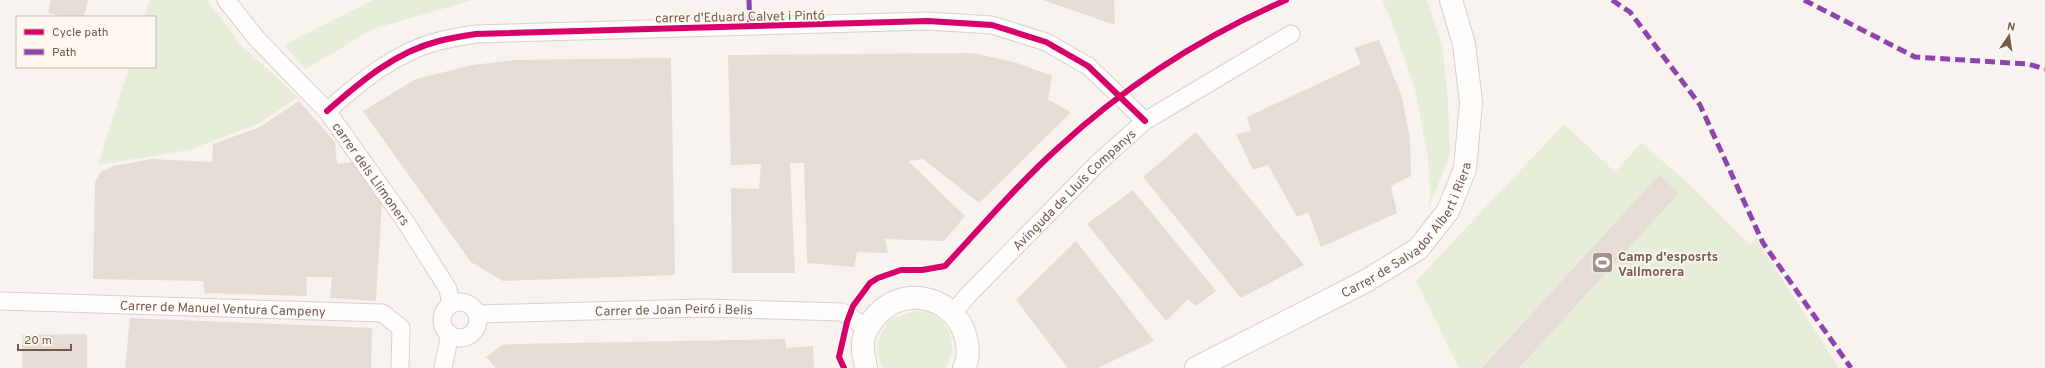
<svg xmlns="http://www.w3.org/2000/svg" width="2045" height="368" font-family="Overpass,sans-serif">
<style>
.green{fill:#e6eed9}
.building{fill:#e4dcd5}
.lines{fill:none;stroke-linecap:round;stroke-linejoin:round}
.street-casing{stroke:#d7d0cc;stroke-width:19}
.secondary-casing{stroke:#d7d0ca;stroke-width:24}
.street{stroke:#fefdfc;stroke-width:17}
.secondary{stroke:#fefdfc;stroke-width:22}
.quiet{stroke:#8e44ad;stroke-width:5;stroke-dasharray:10 5;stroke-linecap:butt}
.cycleway-casing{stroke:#fef8f0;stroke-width:8}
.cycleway{stroke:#d6006c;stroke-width:6}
.labels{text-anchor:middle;stroke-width:3.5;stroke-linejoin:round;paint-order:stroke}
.street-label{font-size:13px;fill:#755a4e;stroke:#fef8f0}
.poi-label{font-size:13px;font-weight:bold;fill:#755a4e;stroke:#fef8f0;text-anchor:start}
</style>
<rect width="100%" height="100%" fill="#f8f3ee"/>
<path class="green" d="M 149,0 L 207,0 L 242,46 L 298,97 L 258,124 L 189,150 L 98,165 L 129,67 L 155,67 L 155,17 L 144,17 Z
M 373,0 L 473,0 L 373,29 L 306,69 L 284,45 Z
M 1382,0 L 1427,0 L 1442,45 L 1448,101 L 1450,155 L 1428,209 L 1430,195 L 1428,158 L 1415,89 L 1392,22 Z
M 1564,124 L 1615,172 L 1641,143 L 1685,180 L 1750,245 L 1756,238 L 1839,368 L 1459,368 L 1416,281 Z
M 916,311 C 922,312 930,313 935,316 C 954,327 957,351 945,368 L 883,368 C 872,349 879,335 890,319 Z"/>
<path class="building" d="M 51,0 L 88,0 L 84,17 L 65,17 L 48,13 Z
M 1043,0 L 1114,0 L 1115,25 Z
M 1379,40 L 1402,97 L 1410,139 L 1411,176 L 1391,186 L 1397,213 L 1321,247 L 1308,212 L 1297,217 L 1268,165 L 1253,170 L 1236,134 L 1251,131 L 1247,117 L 1361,64 L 1354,48 Z
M 973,53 L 1017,63 L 1052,76 L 1048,100 L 1071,112 L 979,203 L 923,159 L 908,161 L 965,216 L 944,241 L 885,239 L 888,253 L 857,252 L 854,267 L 807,263 L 804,163 L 790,163 L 795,273 L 732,273 L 731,188 L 759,189 L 761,164 L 731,165 L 728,55 Z
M 671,58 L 675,275 L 503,281 L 471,262 L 363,111 L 416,79 L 473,65 L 517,60 Z
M 299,101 L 335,142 L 337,164 L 354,162 L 382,201 L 376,301 L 330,298 L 332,277 L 306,277 L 307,296 L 205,293 L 203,281 L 93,279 L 95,182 L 101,172 L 113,166 L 152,159 L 212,162 L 213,144 L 260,127 Z
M 1196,132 L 1304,265 L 1241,298 L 1143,177 Z
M 1659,175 L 1679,193 L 1519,368 L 1482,368 Z
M 1133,190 L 1216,291 L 1196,306 L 1188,299 L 1166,321 L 1087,224 Z
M 1076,241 L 1154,341 L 1098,368 L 1068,368 L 1016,300 Z
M 130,318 L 372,328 L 371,368 L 125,368 Z
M 87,334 L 87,368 L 22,368 L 22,335 Z
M 785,339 L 786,348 L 813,346 L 814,368 L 496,368 L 486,357 L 502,345 L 514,344 Z"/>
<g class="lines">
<defs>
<g id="street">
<path id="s1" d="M 226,0 L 257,39 L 327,111 L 405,221 L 448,289 L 451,305"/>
<path d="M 327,111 C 360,82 395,52 439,41 C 451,38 463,36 476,34 L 928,21 L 992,25 L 1046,42 L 1088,66 L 1145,121"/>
<path id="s2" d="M 0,301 L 382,313 L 401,328 L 400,368"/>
<circle cx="460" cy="320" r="18"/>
<path id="s3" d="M 953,313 L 968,295 L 1099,162 L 1145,121 L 1291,34"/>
<path id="s4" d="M 477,314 L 702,308 L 842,312 L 867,328"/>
<path d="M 443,368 L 450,334"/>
</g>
<g id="secondary">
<path d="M 866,368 C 865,361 863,354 863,347 C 862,338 867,328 872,321 C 898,283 955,294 966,338 C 968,347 969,359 964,368"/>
<path id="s5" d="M 1196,368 L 1366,281 L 1418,249 L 1448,211 L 1465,169 L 1471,102 L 1464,44 L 1451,0"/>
</g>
</defs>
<use href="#street" class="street-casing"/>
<use href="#secondary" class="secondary-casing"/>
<use href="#street" class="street"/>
<use href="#secondary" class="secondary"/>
<path class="quiet" d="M 749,0 L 750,27
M 1612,0 L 1630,12 L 1700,105 L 1763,243 L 1851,368
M 1804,0 L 1915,57 L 2028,64 L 2045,69"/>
<defs>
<path id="cycleway" d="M 327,111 C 360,82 395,52 439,41 C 451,38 463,36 476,34 L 928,21 L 992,25 L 1046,42 L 1088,66 L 1145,121
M 844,368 L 839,357 L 847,322 L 853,306 L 870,283 L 878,278 L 901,270 L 922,270 L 945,266 C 982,226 1018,184 1058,148 C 1125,86 1203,36 1286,0"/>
</defs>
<use href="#cycleway" class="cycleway-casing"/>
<use href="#cycleway" class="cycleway"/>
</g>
<defs>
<symbol id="stadium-square" viewBox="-11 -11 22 22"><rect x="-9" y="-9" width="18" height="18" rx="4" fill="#a39086" stroke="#fef8f0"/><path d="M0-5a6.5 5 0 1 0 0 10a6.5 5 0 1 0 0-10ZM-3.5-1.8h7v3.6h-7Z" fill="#fff"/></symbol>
</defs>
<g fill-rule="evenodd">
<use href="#stadium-square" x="1590" y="250" width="25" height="25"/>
</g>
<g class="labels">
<g class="street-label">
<text transform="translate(740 16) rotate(-1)" y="5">carrer d'Eduard Calvet i Pintó</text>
<text dy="5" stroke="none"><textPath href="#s1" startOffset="227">carrer dels Llimoners</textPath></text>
<text dy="5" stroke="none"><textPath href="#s3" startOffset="173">Avinguda de Lluís Companys</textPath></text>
<text dy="5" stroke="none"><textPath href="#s5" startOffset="258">Carrer de Salvador Albert i Riera</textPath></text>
<text dy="5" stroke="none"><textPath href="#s2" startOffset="223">Carrer de Manuel Ventura Campeny</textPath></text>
<text dy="5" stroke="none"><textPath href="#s4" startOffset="197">Carrer de Joan Peiró i Belis</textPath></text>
</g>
<g class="poi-label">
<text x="1618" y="261">Camp d'esposrts<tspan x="1618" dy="15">Vallmorera</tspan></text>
</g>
</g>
<rect x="16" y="16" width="140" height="52" fill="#fef8f0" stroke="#c7b9af"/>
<rect x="24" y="29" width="20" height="6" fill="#d6006c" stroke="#c7b9af"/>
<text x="52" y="36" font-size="12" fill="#755a4e">Cycle path</text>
<rect x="24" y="49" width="20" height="6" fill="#8e44ad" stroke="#c7b9af"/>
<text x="52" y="56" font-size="12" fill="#755a4e">Path</text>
<g transform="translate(2009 36) rotate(13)" stroke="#fef8f0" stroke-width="3" paint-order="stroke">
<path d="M0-3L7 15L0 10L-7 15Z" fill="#755a4e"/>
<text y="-6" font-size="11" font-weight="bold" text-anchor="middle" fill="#755a4e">N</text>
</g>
<path d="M18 344v6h53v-6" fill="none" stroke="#755a4e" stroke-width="2"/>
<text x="24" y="344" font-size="12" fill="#755a4e" stroke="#fef8f0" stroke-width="3" paint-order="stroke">20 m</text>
</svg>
